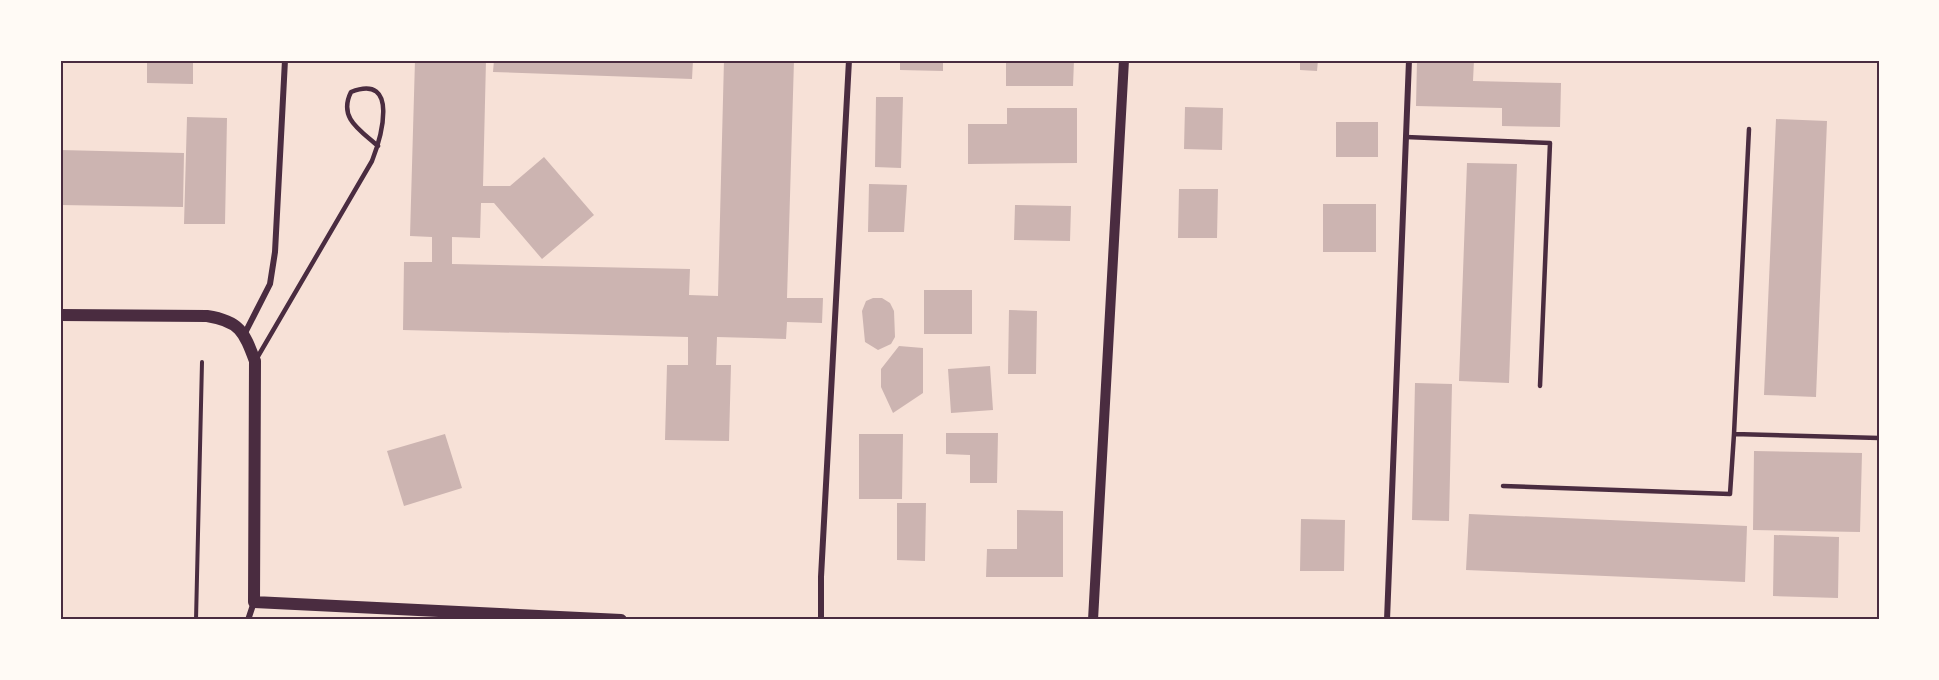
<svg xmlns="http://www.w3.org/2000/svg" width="1939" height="680" font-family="Georgia,serif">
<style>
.building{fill:#ccb4b1}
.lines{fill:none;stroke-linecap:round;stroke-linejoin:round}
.path{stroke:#4a2c40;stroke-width:4}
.service{stroke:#4a2c40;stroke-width:4.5}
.minor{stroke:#4a2c40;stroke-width:6}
.tertiary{stroke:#4a2c40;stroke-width:10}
.secondary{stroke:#4a2c40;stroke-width:12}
.neatline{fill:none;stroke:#4a2c40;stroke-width:2}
</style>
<rect width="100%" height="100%" fill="#f7e1d7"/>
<path class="building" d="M 147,60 L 193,60 L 193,84 L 147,83 Z
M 415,60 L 486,60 L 483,186 L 510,186 L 544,157 L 594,215 L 542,259 L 494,203 L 481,203 L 480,238 L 452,237 L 452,264 L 690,269 L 689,295 L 718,296 L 724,60 L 794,60 L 787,298 L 823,298 L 822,323 L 787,322 L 786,339 L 717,337 L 716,365 L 731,365 L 729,441 L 665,440 L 667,365 L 688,365 L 688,337 L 403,330 L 404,262 L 432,262 L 432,237 L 410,236 Z
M 494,60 L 693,60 L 692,79 L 493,72 Z
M 900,60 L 943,60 L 943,71 L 900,70 Z
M 1006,60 L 1074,60 L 1073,86 L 1006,86 Z
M 1199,60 L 1225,60 L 1225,62 L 1199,62 Z
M 1300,60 L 1318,60 L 1317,71 L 1300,70 Z
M 1417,60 L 1474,60 L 1473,81 L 1561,83 L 1560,127 L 1502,126 L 1502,108 L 1416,106 Z
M 876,97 L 903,97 L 901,168 L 875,167 Z
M 1185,107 L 1223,108 L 1222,150 L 1184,149 Z
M 1007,108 L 1077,108 L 1077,163 L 968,164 L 968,124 L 1007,124 Z
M 187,117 L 227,118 L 225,224 L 184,224 Z
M 1776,119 L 1827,121 L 1816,397 L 1764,395 Z
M 1336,122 L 1378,122 L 1378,157 L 1336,157 Z
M 60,150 L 184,153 L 183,207 L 60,205 Z
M 1467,163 L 1517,164 L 1509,383 L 1459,381 Z
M 869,184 L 907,185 L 904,232 L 868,232 Z
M 1179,189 L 1218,189 L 1217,238 L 1178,238 Z
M 1323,204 L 1376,204 L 1376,252 L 1323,252 Z
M 1015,205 L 1071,206 L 1070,241 L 1014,240 Z
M 924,290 L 972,290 L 972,334 L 924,334 Z
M 873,298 L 882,298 L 890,303 L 894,311 L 895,337 L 891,344 L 878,350 L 865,342 L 862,311 L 866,301 Z
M 1009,310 L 1037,311 L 1036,374 L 1008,374 Z
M 899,346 L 923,348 L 923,393 L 893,413 L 881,387 L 881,369 Z
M 990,366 L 993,410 L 951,413 L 948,369 Z
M 1415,383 L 1452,384 L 1449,521 L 1412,520 Z
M 946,433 L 998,433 L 997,483 L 970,483 L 970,455 L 946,454 Z
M 445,434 L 462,488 L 404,506 L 387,451 Z
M 859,434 L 903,434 L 902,499 L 859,499 Z
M 1754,451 L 1862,453 L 1860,532 L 1753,530 Z
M 897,503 L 926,503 L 925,561 L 897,560 Z
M 1017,510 L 1063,511 L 1063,577 L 986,577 L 987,549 L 1017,549 Z
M 1469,514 L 1747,526 L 1745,582 L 1466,570 Z
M 1301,519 L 1345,520 L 1344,571 L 1300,571 Z
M 1774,535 L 1839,537 L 1838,598 L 1773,596 Z"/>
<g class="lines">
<path class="path" d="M 196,620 L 202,362"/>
<path class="service" d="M 1749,129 L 1734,434 L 1879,438
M 1406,137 L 1550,143 L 1540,386
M 257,358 L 372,161 C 381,138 400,73 351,92 C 338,118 360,130 378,146
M 1503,486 L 1730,494 L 1734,434"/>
<path class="minor" d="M 245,333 L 270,284 L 275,252 L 285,60
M 248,620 L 254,602
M 821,620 L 821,577 L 849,60
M 1387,620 L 1409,60"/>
<path class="tertiary" d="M 1093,620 L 1124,60"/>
<path class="secondary" d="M 60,315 L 207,316 C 240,321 244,332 255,361 L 254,602 L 621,620"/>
</g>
<rect width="1939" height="680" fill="none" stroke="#fffaf5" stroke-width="123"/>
<rect x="62" y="62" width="1816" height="556" class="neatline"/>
</svg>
